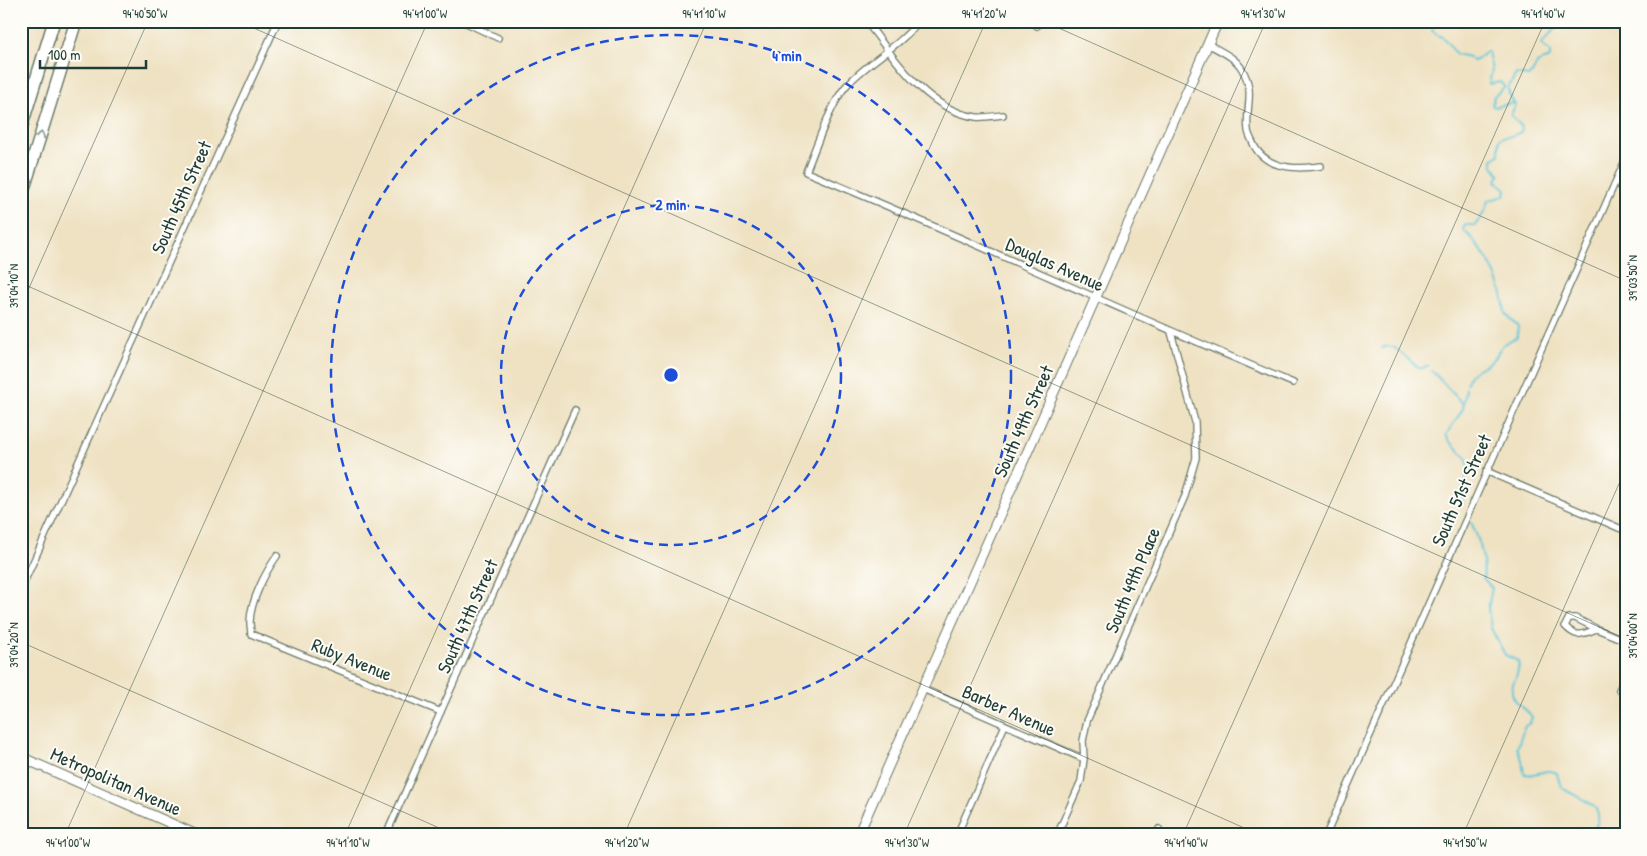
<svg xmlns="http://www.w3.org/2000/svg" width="1647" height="856" font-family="'Patrick Hand',sans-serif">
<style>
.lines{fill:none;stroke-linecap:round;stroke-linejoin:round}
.stream{stroke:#5cc6d7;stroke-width:2}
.street-casing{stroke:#687766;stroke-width:8}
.secondary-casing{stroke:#687766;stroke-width:11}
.highway-casing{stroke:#687766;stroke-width:14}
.street{stroke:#fff;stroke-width:5.5}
.secondary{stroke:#fff;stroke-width:9}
.highway{stroke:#fff;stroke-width:11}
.oneway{stroke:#8f9e9a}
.ticks{fill:none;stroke:#1f3d34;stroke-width:1;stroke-opacity:0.45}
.ring{fill:none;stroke:#1d4ed8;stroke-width:2.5;stroke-dasharray:9 6}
.labels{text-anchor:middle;stroke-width:4;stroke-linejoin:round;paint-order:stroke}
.street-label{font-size:19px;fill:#1f3d34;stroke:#fdfcf7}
.centre{fill:#1d4ed8;stroke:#fdfcf7;stroke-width:2.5}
.ring-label{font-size:15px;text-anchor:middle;font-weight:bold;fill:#1d4ed8;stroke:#fdfcf7;stroke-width:4;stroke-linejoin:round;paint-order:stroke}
.neatline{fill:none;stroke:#1f3d34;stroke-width:2}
.ticks-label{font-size:12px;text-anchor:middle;fill:#1f3d34}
</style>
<rect width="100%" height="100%" fill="#fdfcf7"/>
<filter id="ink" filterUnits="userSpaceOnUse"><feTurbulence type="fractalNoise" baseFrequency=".02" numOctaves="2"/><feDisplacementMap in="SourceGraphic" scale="10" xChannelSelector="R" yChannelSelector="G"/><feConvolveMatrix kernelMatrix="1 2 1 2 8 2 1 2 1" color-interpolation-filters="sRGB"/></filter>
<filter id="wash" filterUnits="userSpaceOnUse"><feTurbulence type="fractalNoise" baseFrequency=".0096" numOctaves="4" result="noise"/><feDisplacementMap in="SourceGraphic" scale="20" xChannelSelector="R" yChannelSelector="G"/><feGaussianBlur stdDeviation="1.12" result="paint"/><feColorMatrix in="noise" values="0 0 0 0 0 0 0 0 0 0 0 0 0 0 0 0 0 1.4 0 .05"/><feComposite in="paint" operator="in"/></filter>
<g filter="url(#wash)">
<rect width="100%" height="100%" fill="#efe2c3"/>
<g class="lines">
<path class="stream" d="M 1432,30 L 1437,35 L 1443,37 L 1456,54 L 1469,57 L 1473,61 L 1477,60 L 1485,52 L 1488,52 L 1492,70 L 1489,84 L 1500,82 L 1505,87 L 1494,96 L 1492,105 L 1495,107 L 1513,103 L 1515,105 L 1511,115 L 1522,127 L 1521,132 L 1512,136 L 1503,137 L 1499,140 L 1499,155 L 1493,159 L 1493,166 L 1500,175 L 1496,181 L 1506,189 L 1505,195 L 1498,198 L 1488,200 C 1486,209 1482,218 1475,225 L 1465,225 L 1463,229 C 1466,233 1470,236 1473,240 C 1491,260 1504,288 1505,314 L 1518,326 L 1517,337 C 1513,340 1507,341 1504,344 C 1499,348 1497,356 1492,360 C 1483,370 1471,366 1467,383
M 1514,103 C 1505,88 1507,90 1516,74 L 1528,76 L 1532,74 C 1540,59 1533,64 1550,58 L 1550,52 L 1541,44 L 1562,21
M 1382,348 L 1388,346 L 1395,348 L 1419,368 L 1423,368 L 1426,366 L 1428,366
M 1432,371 L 1464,405
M 1463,504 C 1458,489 1472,473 1467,460 C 1463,451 1452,447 1446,435 L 1463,409 L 1466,388
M 1471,522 C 1479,539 1486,560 1483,578 L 1492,588 L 1488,609 L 1491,628 L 1505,655 L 1518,661 C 1522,673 1508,684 1513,696 C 1516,705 1527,709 1532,717 L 1530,723 L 1525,726 L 1517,748 L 1522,760 L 1524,774 C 1537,777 1545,767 1557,773 C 1558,777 1559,784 1562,787 C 1571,797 1602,801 1598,820 C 1597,827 1593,831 1587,835"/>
</g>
</g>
<g filter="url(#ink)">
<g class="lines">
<defs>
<path id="street" d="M 462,21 L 498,38
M 866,21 C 894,58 926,110 976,117 C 984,118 994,116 1003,115
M 919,21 C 899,47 869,61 847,85 C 832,101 815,149 806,172 C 969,239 1130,315 1293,383
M 1037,26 L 1042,21
M 1208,44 C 1220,51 1235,57 1242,69 C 1256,93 1245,107 1248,130 C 1248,133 1250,137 1252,141 C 1263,169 1295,170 1321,166
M 1486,471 L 1626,531
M 277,556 C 266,571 250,602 250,622 C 250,626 251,630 251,634 L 441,712
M 21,589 L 278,21
M 1569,618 L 1575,618 L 1597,629 C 1581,634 1577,639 1565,626 Z
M 1597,629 L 1626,641
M 923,689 L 1084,759
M 1619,690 L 1626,674
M 386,835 L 575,410
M 957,835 L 1005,725
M 1057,835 L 1081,781 L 1084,759 L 1083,741 L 1087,721 L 1185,496 L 1196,458 L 1195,422 L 1171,332
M 1156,835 L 1159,829
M 1326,835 L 1626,158"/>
<path id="secondary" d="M 21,757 L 197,835
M 858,835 L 1218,21"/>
<path id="highway" d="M 21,128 L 54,21
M 21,198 L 76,21"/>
</defs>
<use href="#street" class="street-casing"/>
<use href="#secondary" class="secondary-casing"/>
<use href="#highway" class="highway-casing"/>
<use href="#street" class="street"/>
<use href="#secondary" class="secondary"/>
<use href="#highway" class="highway"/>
</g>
<defs><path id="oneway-chevron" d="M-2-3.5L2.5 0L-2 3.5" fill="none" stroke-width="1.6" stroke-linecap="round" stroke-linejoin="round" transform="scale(1.25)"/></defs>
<use class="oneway" href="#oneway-chevron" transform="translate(41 135) rotate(-73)"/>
</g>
<path class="ticks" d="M 238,21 L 1626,639M 1043,21 L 1626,281M 21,283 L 1260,835M 21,306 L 148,21M 21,642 L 455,835M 65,835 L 428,21M 345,835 L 707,21M 624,835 L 986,21M 904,835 L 1266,21M 1183,835 L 1545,21M 1463,835 L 1626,468"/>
<g class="ring">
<circle cx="671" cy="375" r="170"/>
<circle cx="671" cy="375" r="340"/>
</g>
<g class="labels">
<g class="street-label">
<text transform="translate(181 197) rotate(-66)" y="7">South 45th Street</text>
<text transform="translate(1055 264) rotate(24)" y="7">Douglas Avenue</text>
<text transform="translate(1023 421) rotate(-66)" y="7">South 49th Street</text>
<text transform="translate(1461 490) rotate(-66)" y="7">South 51st Street</text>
<text transform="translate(1132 580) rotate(-67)" y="7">South 49th Place</text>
<text transform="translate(467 616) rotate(-66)" y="7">South 47th Street</text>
<text transform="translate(352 659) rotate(22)" y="7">Ruby Avenue</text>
<text transform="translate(1009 710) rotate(24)" y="7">Barber Avenue</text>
<text transform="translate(116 781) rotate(24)" y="7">Metropolitan Avenue</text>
</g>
</g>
<circle cx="671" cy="375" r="8" class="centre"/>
<g class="ring-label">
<text x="787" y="61">4 min</text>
<text x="671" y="210">2 min</text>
</g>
<rect width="1647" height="856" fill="none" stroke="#fdfcf7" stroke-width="55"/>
<path d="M40 60v8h106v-8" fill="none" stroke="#1f3d34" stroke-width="2.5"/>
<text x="48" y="60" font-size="15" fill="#1f3d34" stroke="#fdfcf7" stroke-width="4" paint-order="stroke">100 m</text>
<rect x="28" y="28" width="1592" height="800" class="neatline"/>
<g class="ticks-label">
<text x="145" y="18">94°40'50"W</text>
<text x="425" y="18">94°41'00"W</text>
<text x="704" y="18">94°41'10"W</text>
<text x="984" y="18">94°41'20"W</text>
<text x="1263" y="18">94°41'30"W</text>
<text x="1543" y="18">94°41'40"W</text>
<text transform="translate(1633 278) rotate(-90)" y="4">39°03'50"N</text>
<text transform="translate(14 286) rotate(-90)" y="4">39°04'10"N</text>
<text transform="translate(1633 636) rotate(-90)" y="4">39°04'00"N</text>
<text transform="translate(14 645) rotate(-90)" y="4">39°04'20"N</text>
<text x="68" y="847">94°41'00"W</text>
<text x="348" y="847">94°41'10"W</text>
<text x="627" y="847">94°41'20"W</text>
<text x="907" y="847">94°41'30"W</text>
<text x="1186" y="847">94°41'40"W</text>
<text x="1465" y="847">94°41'50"W</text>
</g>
</svg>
